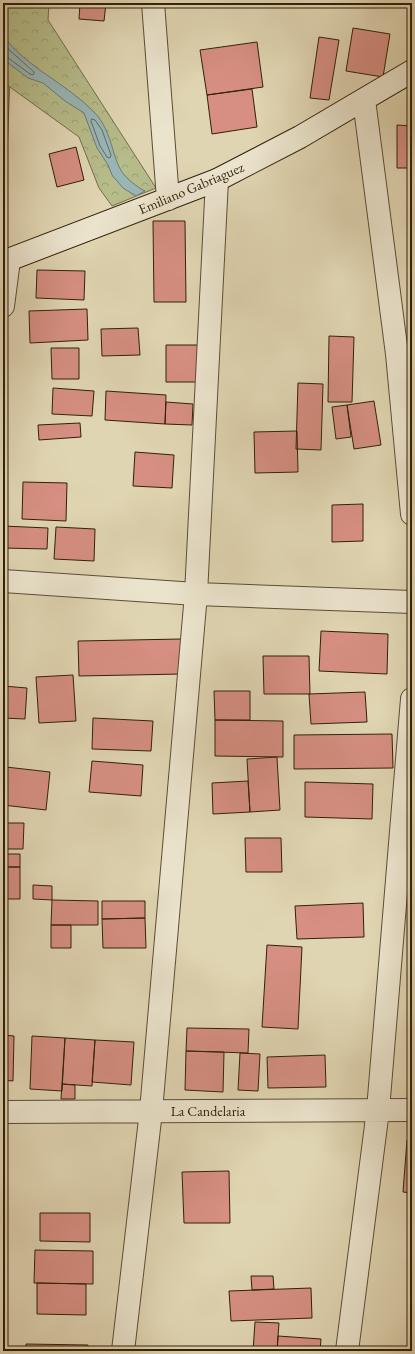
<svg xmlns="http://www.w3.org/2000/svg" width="415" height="1354" font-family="'EB Garamond',serif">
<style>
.grass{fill:url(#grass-dots);stroke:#746e4a}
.forest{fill:url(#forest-crowns);stroke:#746e4a}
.water{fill:#99b6b7;stroke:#6f7a72}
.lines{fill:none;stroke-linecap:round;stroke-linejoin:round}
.shore{stroke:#656b60;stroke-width:1}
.building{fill:#d68f82;stroke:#31200a}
.street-casing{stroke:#5d4d34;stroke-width:24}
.secondary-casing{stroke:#31200a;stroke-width:24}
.street{stroke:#ebe4cd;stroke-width:22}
.secondary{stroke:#ebe4cd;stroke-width:22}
.labels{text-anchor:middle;stroke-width:3.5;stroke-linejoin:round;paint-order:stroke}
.street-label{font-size:14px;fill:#31200a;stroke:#ebe4cd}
</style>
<defs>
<pattern id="grass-dots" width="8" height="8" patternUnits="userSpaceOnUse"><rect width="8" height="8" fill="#b6bc8a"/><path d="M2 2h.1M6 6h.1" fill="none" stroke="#9da176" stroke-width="1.8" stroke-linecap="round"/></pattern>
<pattern id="forest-crowns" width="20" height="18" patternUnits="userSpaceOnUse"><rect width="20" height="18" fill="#b6bc8a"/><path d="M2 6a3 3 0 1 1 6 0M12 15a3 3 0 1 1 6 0" fill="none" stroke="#9da176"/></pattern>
</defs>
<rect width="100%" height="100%" fill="#e0d5b2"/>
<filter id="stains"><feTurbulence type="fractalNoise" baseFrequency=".005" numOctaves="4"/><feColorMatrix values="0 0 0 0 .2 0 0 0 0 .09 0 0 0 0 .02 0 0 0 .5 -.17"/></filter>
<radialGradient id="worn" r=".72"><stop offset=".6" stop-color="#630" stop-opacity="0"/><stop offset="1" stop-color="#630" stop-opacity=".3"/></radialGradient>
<path class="grass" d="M 3,3 L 13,3 L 4,230 L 3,231 Z"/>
<path class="forest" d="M 3,3 L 49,3 L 48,20 L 156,188 L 112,206 L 99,188 L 79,137 L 3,82 Z"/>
<path class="water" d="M 3,36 C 27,68 66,83 94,112 C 104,122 109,136 113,150 C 115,157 118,166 122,172 C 128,180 137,187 145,191 L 136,196 L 123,188 L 112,175 L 108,165 L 97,148 L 84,113 L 65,101 L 43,83 L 28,78 L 3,59 Z"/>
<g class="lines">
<path class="shore" d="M 3,43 L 7,48 L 34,72 L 34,74 L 33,75 L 30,74 L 7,57 L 3,57
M 92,119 L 95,120 L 102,130 L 111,155 L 110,158 L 107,157 L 100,146 L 91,121 Z"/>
</g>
<path class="building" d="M 80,3 L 106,3 L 104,21 L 79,19 Z
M 353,28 L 390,34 L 383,77 L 346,71 Z
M 319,37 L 339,40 L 329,100 L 310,98 Z
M 257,42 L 263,87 L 207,95 L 200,50 Z
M 252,89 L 257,127 L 212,134 L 207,95 Z
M 397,125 L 412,126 L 412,168 L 397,168 Z
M 76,147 L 84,180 L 57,187 L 49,154 Z
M 153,221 L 185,221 L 186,302 L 154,302 Z
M 37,270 L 85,271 L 84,300 L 36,298 Z
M 87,309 L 88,340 L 30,343 L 29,311 Z
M 138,328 L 140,355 L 102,356 L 101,329 Z
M 329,336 L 354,337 L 352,402 L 328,402 Z
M 166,345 L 200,345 L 200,382 L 166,382 Z
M 51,348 L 79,348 L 79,379 L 52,379 Z
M 298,383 L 323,384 L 321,450 L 296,449 Z
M 53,388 L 94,391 L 92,416 L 52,414 Z
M 106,391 L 166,395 L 165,424 L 105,420 Z
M 374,401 L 381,445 L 354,449 L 347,405 Z
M 166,402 L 193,404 L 192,425 L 165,424 Z
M 347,405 L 351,437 L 336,439 L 332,407 Z
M 80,423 L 81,437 L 39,440 L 38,425 Z
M 297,431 L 298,472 L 255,473 L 254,432 Z
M 135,452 L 174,455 L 172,488 L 133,486 Z
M 23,482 L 67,483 L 66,521 L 22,519 Z
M 363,504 L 363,541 L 332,542 L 332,505 Z
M 3,526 L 48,528 L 47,549 L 3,548 Z
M 56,527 L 95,529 L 94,561 L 54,559 Z
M 321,631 L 388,634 L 387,674 L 319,671 Z
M 181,639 L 182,674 L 79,676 L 78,641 Z
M 263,656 L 309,656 L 310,694 L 264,694 Z
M 73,675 L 76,721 L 39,723 L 36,677 Z
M 3,686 L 27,688 L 25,719 L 3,718 Z
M 214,691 L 250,691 L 250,720 L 215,720 Z
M 365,692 L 367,722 L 311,724 L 309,694 Z
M 93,718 L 153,721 L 151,751 L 92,749 Z
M 215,720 L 283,721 L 283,757 L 215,756 Z
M 392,734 L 393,768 L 294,769 L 294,735 Z
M 277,757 L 280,810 L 250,812 L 247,759 Z
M 92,761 L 143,765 L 141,796 L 89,792 Z
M 6,767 L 50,772 L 46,810 L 3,805 Z
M 248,781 L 250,812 L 213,814 L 212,783 Z
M 305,782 L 373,784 L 372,819 L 305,817 Z
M 3,823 L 24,823 L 23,849 L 3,849 Z
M 245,838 L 281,838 L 282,872 L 246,872 Z
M 3,854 L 20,854 L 20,867 L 3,867 Z
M 3,867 L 20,867 L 20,899 L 3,899 Z
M 33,885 L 52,886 L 52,900 L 33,899 Z
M 52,900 L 98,901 L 98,925 L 51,925 Z
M 102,901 L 145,901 L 145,918 L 102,919 Z
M 363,903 L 364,937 L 297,939 L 295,906 Z
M 145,918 L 146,948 L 103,948 L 102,919 Z
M 51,925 L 71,925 L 71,948 L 51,948 Z
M 267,945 L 302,947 L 298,1029 L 262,1027 Z
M 187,1028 L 249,1029 L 248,1053 L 186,1051 Z
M 3,1035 L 14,1036 L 13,1081 L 3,1080 Z
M 32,1036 L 65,1038 L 62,1091 L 30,1089 Z
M 65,1038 L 95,1040 L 92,1086 L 62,1084 Z
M 95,1040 L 134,1042 L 131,1085 L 92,1082 Z
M 186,1051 L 224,1052 L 223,1092 L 185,1090 Z
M 240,1053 L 260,1054 L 258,1091 L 238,1090 Z
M 325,1055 L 326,1087 L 268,1088 L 267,1057 Z
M 62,1084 L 75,1085 L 75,1099 L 61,1099 Z
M 407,1140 L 412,1140 L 412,1193 L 403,1192 Z
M 229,1171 L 230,1223 L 184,1223 L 182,1172 Z
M 40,1213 L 90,1213 L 90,1242 L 40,1241 Z
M 35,1250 L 93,1251 L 93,1284 L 34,1283 Z
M 251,1276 L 273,1276 L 274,1289 L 252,1290 Z
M 37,1283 L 86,1284 L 86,1315 L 37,1314 Z
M 311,1288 L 312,1318 L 231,1321 L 229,1291 Z
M 255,1322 L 279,1323 L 277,1351 L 253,1351 Z
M 278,1336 L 321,1339 L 320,1351 L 277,1351 Z
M 26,1344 L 88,1345 L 88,1351 L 26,1351 Z
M 3,1348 L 26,1349 L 26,1351 L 3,1351 Z"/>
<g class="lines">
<defs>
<path id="street" d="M 153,3 L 168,199
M 364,100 L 397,354 L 412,514
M 3,306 L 9,260
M 3,581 L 196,594 L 412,602
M 3,1112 L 412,1110
M 123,1351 L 151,1111 L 196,594 L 217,180
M 347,1351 L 378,1110 L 412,699"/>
<path id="secondary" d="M 3,262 L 217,180 L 300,137 L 412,71"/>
</defs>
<use href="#street" class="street-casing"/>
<use href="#secondary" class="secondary-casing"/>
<use href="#street" class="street"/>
<use href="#secondary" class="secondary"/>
</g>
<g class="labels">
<g class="street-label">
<text transform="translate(191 188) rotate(-23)" y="5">Emiliano Gabriaguez</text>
<text x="208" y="1116">La Candelaria</text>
</g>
</g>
<rect width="415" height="1354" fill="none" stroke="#e0d5b2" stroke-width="16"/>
<rect x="4" y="4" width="407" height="1346" fill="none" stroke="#31200a" stroke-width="2"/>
<rect x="8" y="8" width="399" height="1338" fill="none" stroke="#31200a"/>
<rect width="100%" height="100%" filter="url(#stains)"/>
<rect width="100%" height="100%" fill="url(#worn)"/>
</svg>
